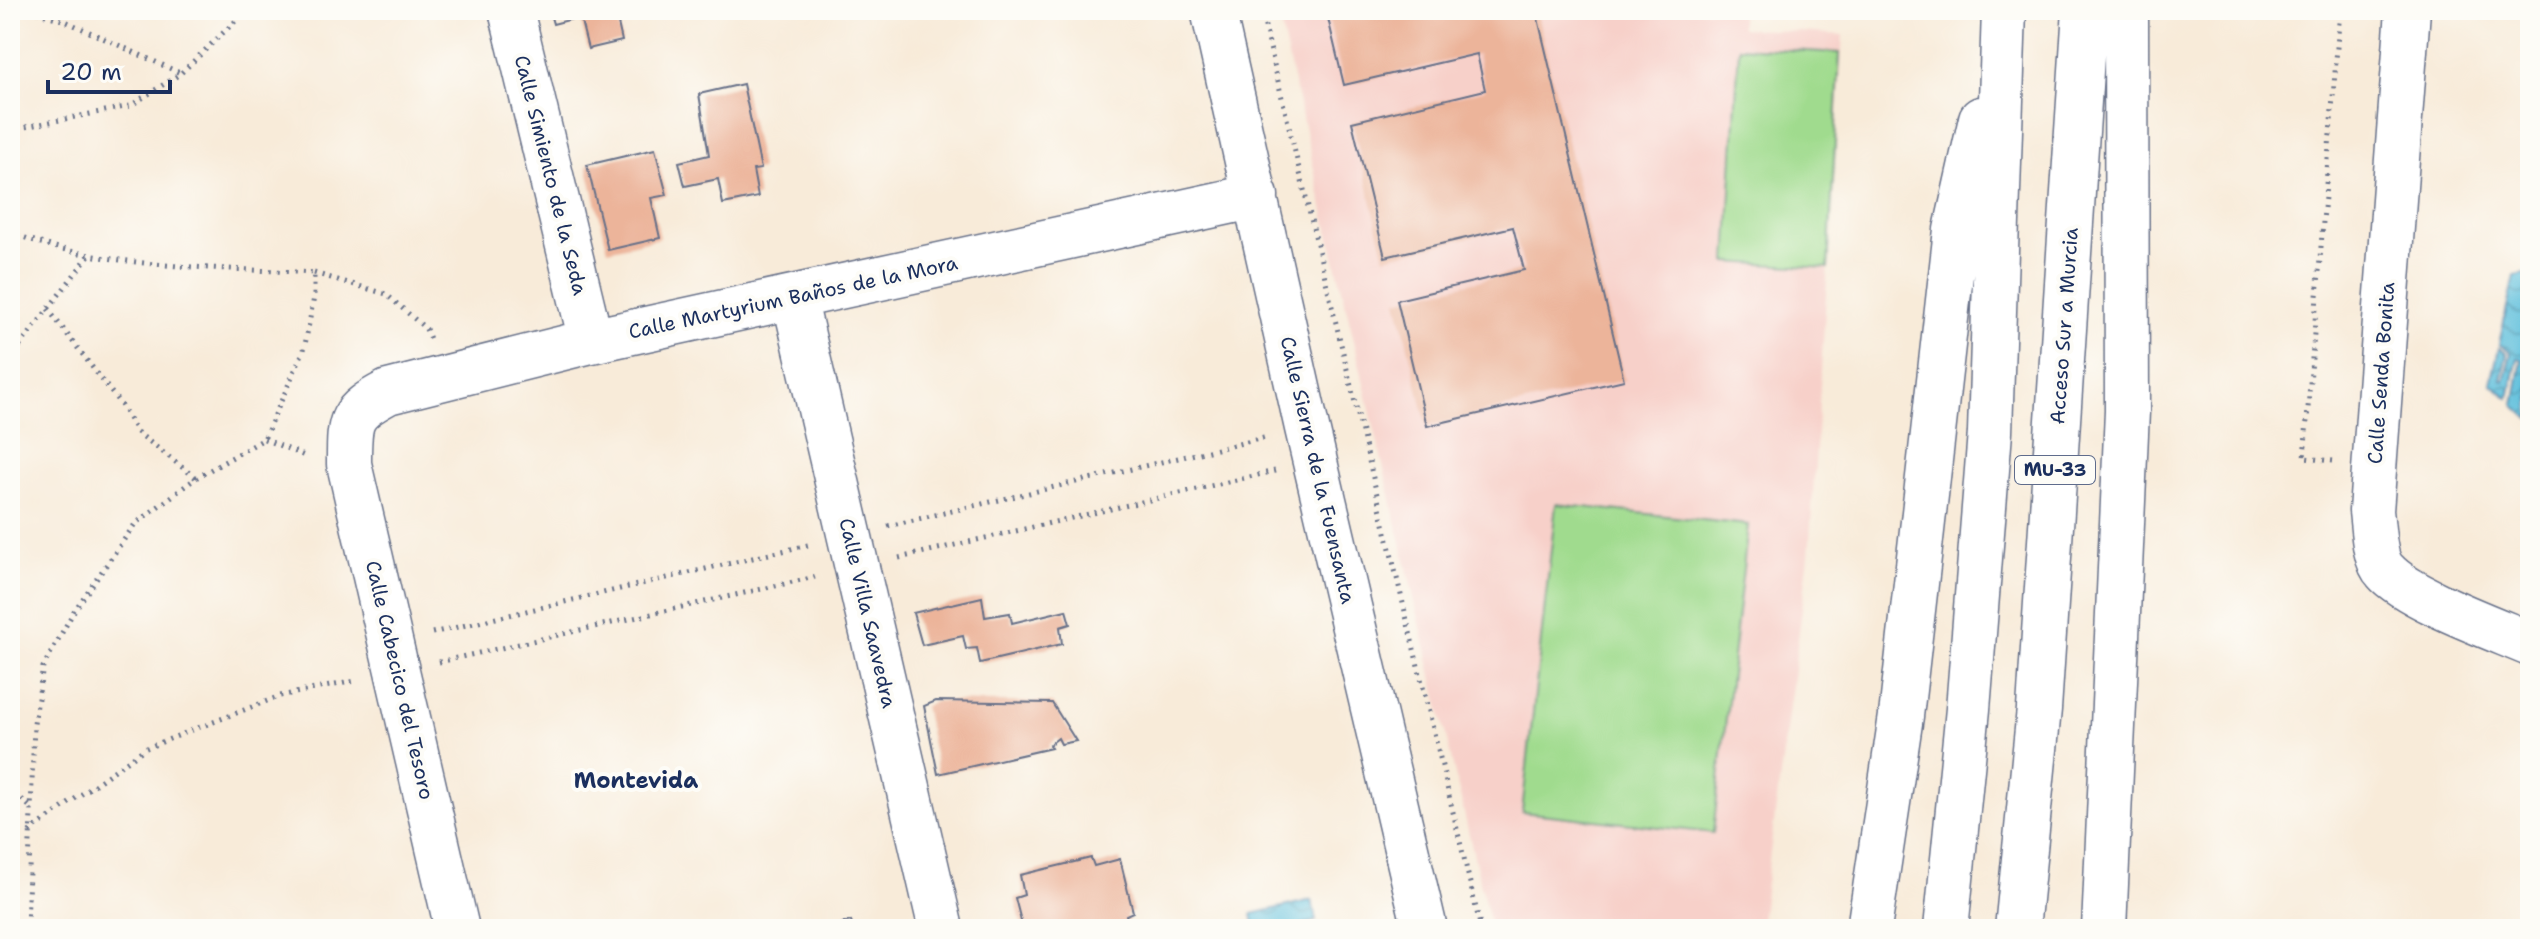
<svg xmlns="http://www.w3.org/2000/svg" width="2540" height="939" font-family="'Shantell Sans',sans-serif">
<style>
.built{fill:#f7d0c9}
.grass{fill:#a0db8e;stroke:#5e8576;stroke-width:2}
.water{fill:url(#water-waves);stroke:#3c779d;stroke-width:2}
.building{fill:#ecb49a}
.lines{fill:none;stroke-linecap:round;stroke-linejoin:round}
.street-casing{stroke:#687189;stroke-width:47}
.highway-casing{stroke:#687189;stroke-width:47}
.path{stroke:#687189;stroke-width:5;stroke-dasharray:2 6;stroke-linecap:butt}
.street{stroke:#fff;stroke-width:44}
.highway{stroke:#fff;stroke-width:44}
.labels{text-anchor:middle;stroke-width:8;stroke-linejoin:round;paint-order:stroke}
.shield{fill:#fdfcf7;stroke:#5f6c8c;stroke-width:2}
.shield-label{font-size:18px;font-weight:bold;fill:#1b2f5e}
.street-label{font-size:20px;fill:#1b2f5e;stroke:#fdfcf7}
.neighbourhood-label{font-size:22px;font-weight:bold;fill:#1b2f5e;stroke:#fdfcf7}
</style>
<defs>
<pattern id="water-waves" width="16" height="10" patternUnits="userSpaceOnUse" patternTransform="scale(2)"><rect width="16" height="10" fill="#5ebfdc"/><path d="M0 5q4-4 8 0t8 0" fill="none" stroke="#4d9cb6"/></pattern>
</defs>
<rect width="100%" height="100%" fill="#fdfcf7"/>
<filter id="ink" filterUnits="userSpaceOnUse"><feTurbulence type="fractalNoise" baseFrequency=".0125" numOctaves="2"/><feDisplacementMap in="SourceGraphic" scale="16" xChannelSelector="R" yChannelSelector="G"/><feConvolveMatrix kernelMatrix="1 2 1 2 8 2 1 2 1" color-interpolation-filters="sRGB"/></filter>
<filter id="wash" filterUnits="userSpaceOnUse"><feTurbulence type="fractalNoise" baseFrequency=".006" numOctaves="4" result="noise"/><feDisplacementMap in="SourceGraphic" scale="32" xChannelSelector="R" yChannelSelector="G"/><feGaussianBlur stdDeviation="1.8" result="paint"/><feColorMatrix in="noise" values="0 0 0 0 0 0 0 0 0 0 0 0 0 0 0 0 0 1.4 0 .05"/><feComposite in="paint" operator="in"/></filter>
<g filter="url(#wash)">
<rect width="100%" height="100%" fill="#f8ebd9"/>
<path class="built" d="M 1277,10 L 1741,10 L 1741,28 L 1843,35 L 1809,555 L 1760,929 L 1491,929 Z"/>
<path class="grass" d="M 1739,47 L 1840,53 L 1828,268 L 1727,262 Z
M 1556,504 L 1748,525 L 1713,833 L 1522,812 Z"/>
<path class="water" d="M 2530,273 L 2530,420 L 2514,405 L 2522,359 L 2518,358 L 2509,398 L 2491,383 L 2499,348 L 2507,354 L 2501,380 L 2504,381 L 2511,353 L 2499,344 L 2514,276 Z
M 1312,900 L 1316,921 L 1287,929 L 1255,929 L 1252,914 Z"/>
<g id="blocks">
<path class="building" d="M 549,10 L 615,10 L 622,41 L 588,49 L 580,17 L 553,24 Z
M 1326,10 L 1536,10 L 1624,380 L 1427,426 L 1397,300 L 1524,270 L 1513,227 L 1385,257 L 1352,122 L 1485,90 L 1477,54 L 1344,85 Z
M 743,84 L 761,169 L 753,170 L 758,197 L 723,204 L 718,179 L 685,186 L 679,162 L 709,155 L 699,94 Z
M 655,149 L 667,195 L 651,198 L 660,238 L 608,250 L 587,165 Z
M 982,597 L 985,617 L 1010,613 L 1012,623 L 1066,610 L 1070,624 L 1060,627 L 1062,644 L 980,663 L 977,648 L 966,649 L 963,636 L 922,645 L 913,613 Z
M 936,701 L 1052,703 L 1076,741 L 1061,744 L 1058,738 L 1049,745 L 1051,748 L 938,774 L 924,706 Z
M 1091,858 L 1094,866 L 1120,859 L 1133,912 L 1126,915 L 1130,929 L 1023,929 L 1015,898 L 1024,895 L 1020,875 Z
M 851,921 L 853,929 L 826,929 L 826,928 Z"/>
</g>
</g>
<g filter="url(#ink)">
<use href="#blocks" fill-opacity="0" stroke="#687189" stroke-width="2"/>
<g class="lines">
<defs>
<path id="street" d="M 511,10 L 591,341
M 1213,10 L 1307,428 L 1425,929
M 2408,10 L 2371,511 C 2373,526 2374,560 2385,571 C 2407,597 2495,629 2530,644
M 794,297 L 941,929
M 457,929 L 349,464 C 349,420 348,413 388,392 L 591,341 L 1256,196"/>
<path id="highway" d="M 1869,929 L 1901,716 L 1956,230 L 1981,119
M 1946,929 L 1968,709 L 1990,432 L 2004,10
M 2017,929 L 2039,709 L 2085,10
M 2104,929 L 2127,411 L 2126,10"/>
</defs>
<use href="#street" class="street-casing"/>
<use href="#highway" class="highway-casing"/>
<path class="path" d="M 29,10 L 63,20 L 180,73
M 1261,10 L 1481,929
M 10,130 L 130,106 L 180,74 L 247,10
M 10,232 C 102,270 216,267 314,273 L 314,297 L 304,350 L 264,439 L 196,478 L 135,524 L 74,611 L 43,667 L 34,724 L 27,929
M 314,273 L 386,294 L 426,329 L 430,339
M 48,309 L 121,405 L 137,432 L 196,478
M 10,359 L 90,254
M 264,439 L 307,457
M 2333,461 L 2304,458 L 2340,10
M 888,526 L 1268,437
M 899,558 L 1275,471
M 432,633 L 808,545
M 439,662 L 815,577
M 10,788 L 29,806
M 29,832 L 144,749 L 280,696 L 355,681"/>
<use href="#street" class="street"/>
<use href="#highway" class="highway"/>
</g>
</g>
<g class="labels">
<rect class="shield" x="2015" y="456" width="80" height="28" rx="6"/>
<g class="shield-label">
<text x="2055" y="476">MU-33</text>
</g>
<g class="street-label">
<text transform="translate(551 175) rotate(76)" y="7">Calle Simiento de la Seda</text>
<text transform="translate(793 297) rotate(-12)" y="7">Calle Martyrium Baños de la Mora</text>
<text transform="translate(2064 326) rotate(-86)" y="7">Acceso Sur a Murcia</text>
<text transform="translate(2381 373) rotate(-86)" y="7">Calle Senda Bonita</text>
<text transform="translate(1318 470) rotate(77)" y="7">Calle Sierra de la Fuensanta</text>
<text transform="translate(868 613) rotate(77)" y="7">Calle Villa Saavedra</text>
<text transform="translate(400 680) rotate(77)" y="7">Calle Cabecico del Tesoro</text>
</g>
<g class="neighbourhood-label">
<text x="636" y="788">Montevida</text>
</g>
</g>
<rect width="2540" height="939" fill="none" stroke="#fdfcf7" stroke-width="40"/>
<path d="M48 80v12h122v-12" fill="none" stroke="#1b2f5e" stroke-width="4"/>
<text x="60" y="80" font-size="24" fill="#1b2f5e" stroke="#fdfcf7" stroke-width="6" paint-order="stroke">20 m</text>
</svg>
